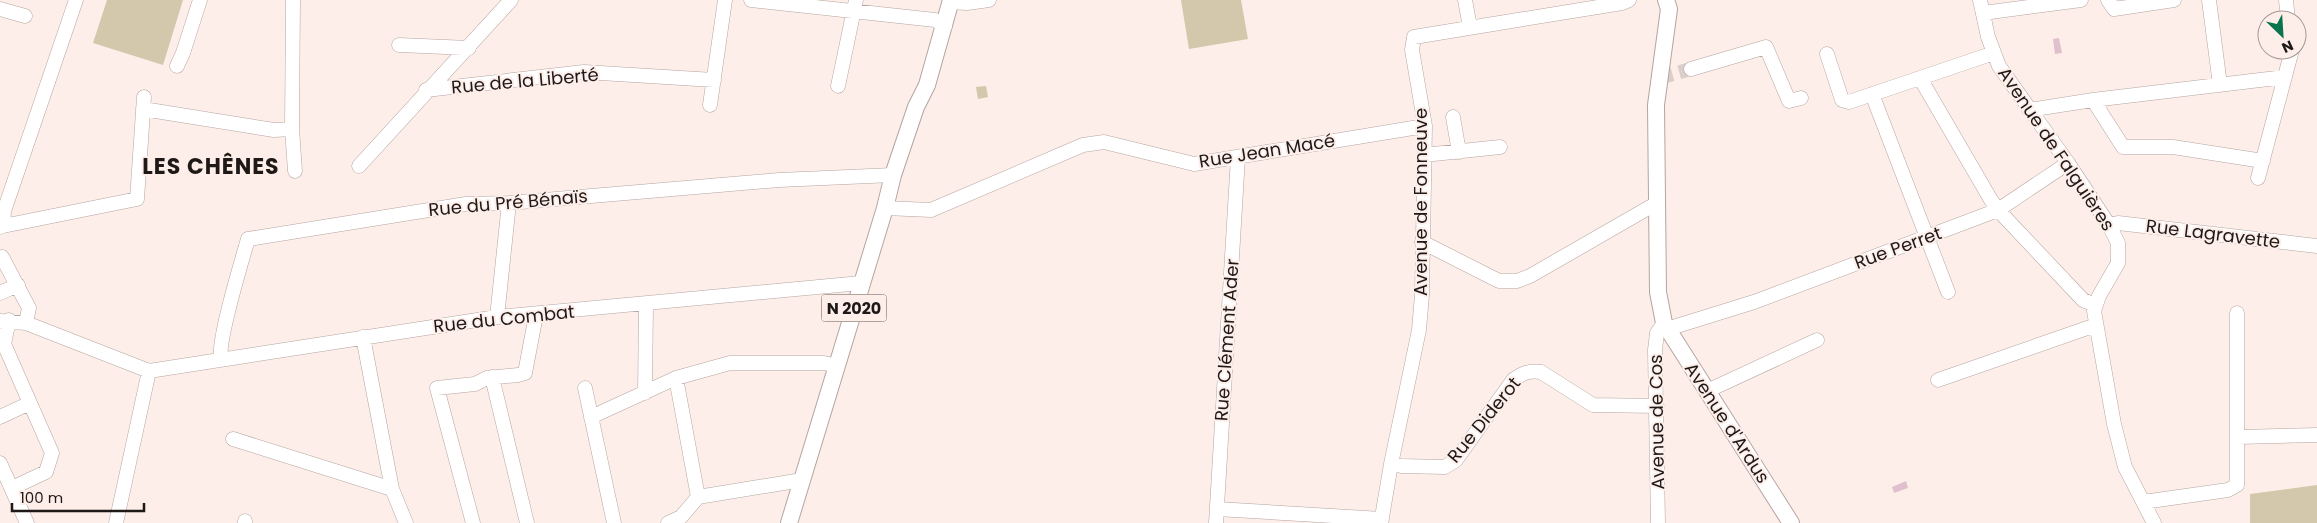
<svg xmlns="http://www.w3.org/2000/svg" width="2317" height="523" font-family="Poppins,sans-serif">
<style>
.green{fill:#d3c7ac}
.water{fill:#e0c0cd}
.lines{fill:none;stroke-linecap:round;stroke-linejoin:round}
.minor-tunnel{stroke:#dcceca;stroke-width:14;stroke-dasharray:14 7;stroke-linecap:butt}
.minor-casing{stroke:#b4a5a0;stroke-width:15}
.major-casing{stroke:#b4a5a0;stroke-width:18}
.minor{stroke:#fff;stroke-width:14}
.major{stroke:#fff;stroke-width:16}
.labels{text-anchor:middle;stroke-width:4;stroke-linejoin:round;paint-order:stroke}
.shield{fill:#feeee9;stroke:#615956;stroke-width:1}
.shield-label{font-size:16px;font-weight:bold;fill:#1e1917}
.street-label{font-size:18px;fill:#1e1917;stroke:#feeee9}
.district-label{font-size:22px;font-weight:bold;letter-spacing:1px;fill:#1e1917;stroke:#feeee9}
</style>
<rect width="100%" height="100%" fill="#feeee9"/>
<path class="green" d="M 107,0 L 183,0 L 163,65 L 93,43 Z
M 1181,0 L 1241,0 L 1248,39 L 1189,49 Z
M 986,86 L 988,97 L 978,99 L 976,87 Z
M 2317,485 L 2317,523 L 2250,523 L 2250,494 Z"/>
<path class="water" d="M 2059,38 L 2062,53 L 2055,54 L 2053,39 Z
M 1906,481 L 1908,488 L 1894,493 L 1892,487 Z"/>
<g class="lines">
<path class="minor-tunnel" d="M 1659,78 L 1691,69"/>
<defs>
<path id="minor" d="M 293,0 L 292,129 L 295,171
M 751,0 L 935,20 L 945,26
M 1465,0 L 1470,27
M 1980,0 L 1988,37 L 1999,66 L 2068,163 L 2109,225 L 2118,243 L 2118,263 L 2099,296 L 2094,311 L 2114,424 L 2125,467 L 2154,523
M 2108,0 L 2114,9 L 2174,0
M 2209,0 L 2220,85
M 2286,0 L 2288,20
M 950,2 L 967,3 L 989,0
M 0,9 L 25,16
M 1983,13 L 2081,0
M 399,45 L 469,48
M 1827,54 L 1842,100 L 1849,102 L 1994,53
M 177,66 L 183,53 L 200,0
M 1691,69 L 1766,47 L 1789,101 L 1801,98
M 1920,78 L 1991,200 L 1998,210 L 2068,163
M 838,86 L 856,0
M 426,90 L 584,72 L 714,80
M 1872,94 L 1948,292
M 2093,100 L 2123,147 L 2173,147 L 2263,161
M 710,105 L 725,0
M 143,109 L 274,130 L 292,129
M 2029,110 L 2093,100 L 2285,77
M 1453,117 L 1459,152
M 1424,155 L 1500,147
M 359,166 L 511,0
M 2258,178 L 2292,50
M 885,208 L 931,210 L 1083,145 L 1104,142 L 1194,164 L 1425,126
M 2109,225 L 2118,223 L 2317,246
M 3,226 L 137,199 L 144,97
M 0,227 L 3,226 L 4,211 L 76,0
M 1422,242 L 1499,281 L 1517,281 L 1530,276 L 1657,203
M 2,257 L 29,308 L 26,323
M 0,293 L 18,285
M 497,317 L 509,203
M 9,320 L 4,344 L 52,453 L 46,472 L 12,488
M 0,321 L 26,323 L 149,371
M 1667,329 L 1754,302 L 1998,210 L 2083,300 L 2095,305
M 363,337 L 392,489 L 406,523
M 221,359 C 217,342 242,260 248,239 L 466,204 L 509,203 L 779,180 L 893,175
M 149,371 L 497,317 L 861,283
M 492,377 L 527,523
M 676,378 L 698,497
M 1938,380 L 2096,325
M 585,388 L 614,523
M 1707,391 L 1817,340
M 645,393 L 646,304
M 0,417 L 30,403
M 591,417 L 676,378 L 730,363 L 824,363 L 837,366
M 2238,437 L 2317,435
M 233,439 L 392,489
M 0,463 L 27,523
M 1391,464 L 1401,466 L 1445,467 L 1456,460 L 1513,380 C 1523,373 1529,370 1541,372 L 1593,405 L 1657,406
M 2143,502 L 2228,490 L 2237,485 L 2237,313
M 1217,509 L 1382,519
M 116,523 L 149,371
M 245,523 L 245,521
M 473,523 L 437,388 L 475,384 L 487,378 L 518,375 L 525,373 L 536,315
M 668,523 L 681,517 L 698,497 L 802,480
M 1216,523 L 1238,157
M 1381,523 L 1391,464 L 1419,330 L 1422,295 L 1425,126 L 1412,50 L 1414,37 L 1622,3 L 1629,0
M 1658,523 L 1655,350 L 1657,333 L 1664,323"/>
<path id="major" d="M 1666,0 L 1669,9 L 1656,105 L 1658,292 L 1664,323 L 1791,523
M 789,523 L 885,208 L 893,175 L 916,107 L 927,85 L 951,0"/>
</defs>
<use href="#minor" class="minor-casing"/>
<use href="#major" class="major-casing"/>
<use href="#minor" class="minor"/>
<use href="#major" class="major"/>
</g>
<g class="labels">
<rect class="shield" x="821.5" y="294.5" width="65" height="27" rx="4"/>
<g class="shield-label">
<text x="854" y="314">N 2020</text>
</g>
<g class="street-label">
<text transform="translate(525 81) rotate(-5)" y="6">Rue de la Liberté</text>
<text transform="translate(2056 149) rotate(56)" y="6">Avenue de Falguières</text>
<text transform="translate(1267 151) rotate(-9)" y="6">Rue Jean Macé</text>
<text transform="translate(1421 202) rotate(-90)" y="6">Avenue de Fonneuve</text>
<text transform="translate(508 203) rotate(-5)" y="6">Rue du Pré Bénaïs</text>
<text transform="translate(2213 234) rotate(7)" y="6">Rue Lagravette</text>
<text transform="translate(1898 248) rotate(-20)" y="6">Rue Perret</text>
<text transform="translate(504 319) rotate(-6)" y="6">Rue du Combat</text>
<text transform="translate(1227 340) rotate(-86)" y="6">Rue Clément Ader</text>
<text transform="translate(1484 420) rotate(-51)" y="6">Rue Diderot</text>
<text transform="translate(1657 422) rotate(-91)" y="6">Avenue de Cos</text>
<text transform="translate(1727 423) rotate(57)" y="6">Avenue d'Ardus</text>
</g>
<g class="district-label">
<text x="211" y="174">LES CHÊNES</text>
</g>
</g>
<g transform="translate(2282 35) rotate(155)"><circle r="24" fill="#feeee9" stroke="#a49995"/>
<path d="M0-4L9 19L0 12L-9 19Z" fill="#08734c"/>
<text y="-8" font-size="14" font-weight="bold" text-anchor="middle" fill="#1e1917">N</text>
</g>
<path d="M12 503v8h132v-8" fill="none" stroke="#1e1917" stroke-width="2.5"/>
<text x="20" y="503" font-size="15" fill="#1e1917" stroke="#feeee9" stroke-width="4" paint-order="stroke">100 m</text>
</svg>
